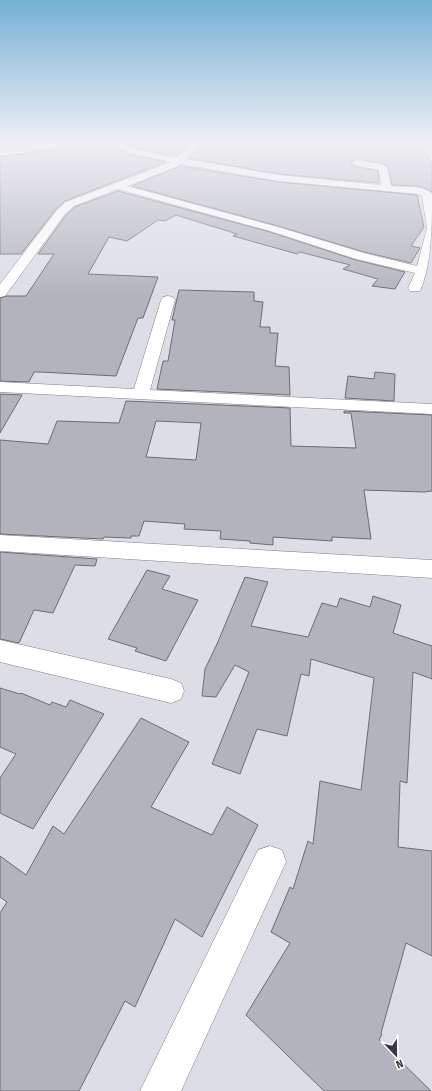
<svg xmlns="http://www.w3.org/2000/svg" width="432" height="1091" font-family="'Fira Sans Condensed',sans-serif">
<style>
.building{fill:#b2b3bd;stroke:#6c6c76;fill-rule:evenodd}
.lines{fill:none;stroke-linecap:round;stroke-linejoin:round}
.minor-casing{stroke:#7f7f89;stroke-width:1}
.minor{fill:#fff;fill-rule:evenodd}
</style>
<rect width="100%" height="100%" fill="#dddde8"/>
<path class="building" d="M 71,144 L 108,144 L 129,154 L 166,162 L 65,201 L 56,209 L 21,254 L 0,254 L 0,157 L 66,148 Z
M 125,144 L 190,144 L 176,156 L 134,148 Z
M 202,144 L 409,144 L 409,148 L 424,149 L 425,154 L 427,154 L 432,165 L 432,192 L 419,186 L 392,185 L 388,166 L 381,163 L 357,159 L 351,162 L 351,164 L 354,166 L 378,171 L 379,183 L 279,174 L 188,158 Z
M 180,166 L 279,182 L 417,195 L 424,227 L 411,246 L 420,248 L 411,263 L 364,252 L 278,226 L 132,186 Z
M 118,191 L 270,232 L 356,260 L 405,272 L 395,289 L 372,286 L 378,279 L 343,269 L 350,265 L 300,252 L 297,254 L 233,236 L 237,234 L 176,215 L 165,221 L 158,220 L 127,241 L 109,237 L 88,274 L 158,277 L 143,318 L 138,318 L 116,376 L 40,372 L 34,372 L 29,382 L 0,381 L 0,298 L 7,296 L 26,296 L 54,254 L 38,254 L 66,215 L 75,207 Z
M 179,290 L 254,292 L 254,301 L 263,302 L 260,327 L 270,327 L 270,333 L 278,333 L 275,366 L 289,367 L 290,395 L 157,389 L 163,361 L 168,361 L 175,320 L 172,320 Z
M 375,372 L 395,374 L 394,401 L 345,398 L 348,376 L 374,379 Z
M 0,394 L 22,395 L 0,433 Z
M 126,401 L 290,408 L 291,446 L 356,448 L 351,413 L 344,413 L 344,411 L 432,415 L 432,491 L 424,492 L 364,490 L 371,539 L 332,537 L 332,541 L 273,537 L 273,545 L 250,543 L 250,541 L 220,539 L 221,531 L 184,529 L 185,524 L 144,521 L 139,536 L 131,536 L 131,538 L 104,537 L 103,539 L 0,534 L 0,440 L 48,444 L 57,421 L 119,423 ZM 156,421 L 201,423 L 196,460 L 146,457 Z
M 0,552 L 97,559 L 95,566 L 75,565 L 53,613 L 34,610 L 19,643 L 0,639 Z
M 147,570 L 170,576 L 162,589 L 198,600 L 166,661 L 135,651 L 137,648 L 108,639 Z
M 245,577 L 268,582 L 251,626 L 308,637 L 322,603 L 337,607 L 340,598 L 370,607 L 373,596 L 401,605 L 393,633 L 432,646 L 432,679 L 413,672 L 407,783 L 400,781 L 398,847 L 432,851 L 432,956 L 406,943 L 381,1033 L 382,1034 L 379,1040 L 431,1091 L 324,1091 L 246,1015 L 290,943 L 271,932 L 290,887 L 293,889 L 308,841 L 313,844 L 320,781 L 361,790 L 374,678 L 311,659 L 309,676 L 301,674 L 287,736 L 257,729 L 240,774 L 212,764 L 249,672 L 235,665 L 216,697 L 202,696 L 205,669 L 217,644 Z
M 0,688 L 20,694 L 21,693 L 50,705 L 52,702 L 66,707 L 70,700 L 104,714 L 33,829 L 0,813 L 0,778 L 16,754 L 0,747 Z
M 141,718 L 189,742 L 151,807 L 212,835 L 227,807 L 258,825 L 202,937 L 175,919 L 135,1007 L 125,1001 L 79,1091 L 0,1091 L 0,913 L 7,902 L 0,897 L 0,856 L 26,875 L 53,826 L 64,834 Z"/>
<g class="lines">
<defs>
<path id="minor" d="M 47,144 L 70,144 L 66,147 L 0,156 L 0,150 Z
M 109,144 L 121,144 L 134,149 L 176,158 L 192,144 L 201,144 L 185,159 L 279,175 L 381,185 L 379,170 L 354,165 L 352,163 L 357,160 L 381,164 L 387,167 L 391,186 C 403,187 424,185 432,194 C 432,225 432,264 420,291 L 410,291 L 408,288 L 415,273 L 356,259 L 270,231 L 118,189 L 74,206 L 65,214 L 5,296 L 0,297 L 0,284 L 57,210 L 66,202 L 171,162 L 129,153 ZM 180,164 L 279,181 L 417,194 L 422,196 L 427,228 L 417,266 L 364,253 L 278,227 L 127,186 L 176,167 Z
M 168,296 L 173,297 L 175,300 L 150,390 L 432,404 L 432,414 L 0,392 L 0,382 L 134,389 L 161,300 L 163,297 Z
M 0,535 L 432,560 L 432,578 L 0,551 Z
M 0,640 L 171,679 L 181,683 L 184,691 L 181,699 L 171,703 L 0,662 Z
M 270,846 L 282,850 L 286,862 L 181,1091 L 140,1091 L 258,850 Z"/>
</defs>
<use href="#minor" class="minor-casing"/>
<use href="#minor" class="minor"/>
</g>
<linearGradient id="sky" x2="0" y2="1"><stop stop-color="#75b0d5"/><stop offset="0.48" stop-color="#f0f0f5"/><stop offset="1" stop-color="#f0f0f5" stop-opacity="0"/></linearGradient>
<rect width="432" height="297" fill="url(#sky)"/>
<g transform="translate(396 1055) rotate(158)" stroke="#ffffff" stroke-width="3" paint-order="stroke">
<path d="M0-3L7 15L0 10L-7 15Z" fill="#38393d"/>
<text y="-6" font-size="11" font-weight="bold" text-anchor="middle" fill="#38393d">N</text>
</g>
</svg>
